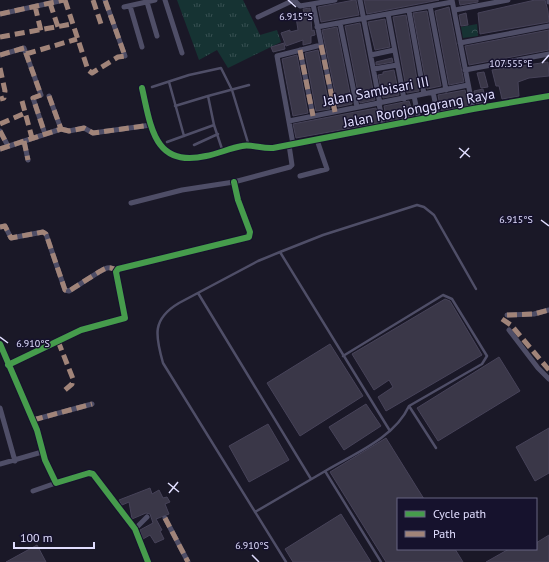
<svg xmlns="http://www.w3.org/2000/svg" width="549" height="562" font-family="'PT Sans',sans-serif">
<style>
.grass{fill:url(#grass-tufts)}
.park{fill:url(#park-crowns)}
.building{fill:#3a3748;stroke:#474359}
.lines{fill:none;stroke-linecap:round;stroke-linejoin:round}
.lane{stroke:#4f4e67;stroke-width:2.5}
.street{stroke:#4f4e67;stroke-width:5}
.quiet{stroke:#a18479;stroke-width:5;stroke-dasharray:10 5;stroke-linecap:butt}
.cycleway-casing{stroke:#16122d;stroke-width:8}
.cycleway{stroke:#469c4c;stroke-width:6}
.ticks{fill:none;stroke:#e1deff;stroke-width:1.5}
.labels{text-anchor:middle;stroke-width:3;stroke-linejoin:round;paint-order:stroke}
.street-label{font-size:14px;fill:#e1deff;stroke:#16122d}
.ticks-label{font-size:10px;text-anchor:middle;fill:#e1deff;stroke:#16122d;stroke-width:3;stroke-linejoin:round;paint-order:stroke}
</style>
<defs>
<pattern id="grass-tufts" width="24" height="20" patternUnits="userSpaceOnUse"><rect width="24" height="20" fill="#163333"/><path d="M3 7l-1-3M5 7V3M7 7l1-3M15 17l-1-3M17 17v-4M19 17l1-3" fill="none" stroke="#385052"/></pattern>
<pattern id="park-crowns" width="20" height="18" patternUnits="userSpaceOnUse"><rect width="20" height="18" fill="#163333"/><path d="M2 6a3 3 0 1 1 6 0M12 15a3 3 0 1 1 6 0" fill="none" stroke="#385052"/></pattern>
</defs>
<rect width="100%" height="100%" fill="#1a1827"/>
<path class="grass" d="M 177,0 L 243,0 L 260,35 L 277,30 L 281,42 L 228,68 L 217,50 L 199,60 Z"/>
<path class="park" d="M 477,24 L 478,36 L 463,38 L 461,27 Z"/>
<path class="building" d="M 354,0 L 356,0 L 359,15 L 321,22 L 318,7 Z
M 364,0 L 439,0 L 367,14 Z
M 459,0 L 478,0 L 478,2 L 460,5 Z
M 535,0 L 545,0 L 548,11 L 549,22 L 480,34 L 478,13 Z
M 449,7 L 464,82 L 449,85 L 435,11 Z
M 310,8 L 312,31 L 314,30 L 315,35 L 311,36 L 311,43 L 303,45 L 303,40 L 286,46 L 281,33 L 290,30 L 290,32 L 298,30 L 296,17 L 305,16 L 303,9 Z
M 427,11 L 441,86 L 427,89 L 413,13 Z
M 466,13 L 468,25 L 461,26 L 459,15 Z
M 406,15 L 419,91 L 407,93 L 393,17 Z
M 385,19 L 390,47 L 375,50 L 368,22 Z
M 360,23 L 375,100 L 360,103 L 345,26 Z
M 337,27 L 352,104 L 338,107 L 322,30 Z
M 549,30 L 549,50 L 469,65 L 465,46 Z
M 284,43 L 285,49 L 273,52 L 271,47 Z
M 318,50 L 330,109 L 316,111 L 305,53 Z
M 297,55 L 308,113 L 293,116 L 282,59 Z
M 392,58 L 393,62 L 376,65 L 376,62 Z
M 548,62 L 549,76 L 529,78 L 518,82 L 519,96 L 502,99 L 499,86 L 496,86 L 492,70 Z
M 394,70 L 399,95 L 383,98 L 378,75 L 383,74 L 383,72 Z
M 484,72 L 488,87 L 481,88 L 477,73 Z
M 483,89 L 486,102 L 476,104 L 474,91 Z
M 465,90 L 468,106 L 441,111 L 438,95 Z
M 409,101 L 414,116 L 387,122 L 384,106 Z
M 376,108 L 379,123 L 296,138 L 293,124 Z
M 445,299 L 450,301 L 482,355 L 386,411 L 378,397 L 393,387 L 389,380 L 374,390 L 352,354 Z
M 330,344 L 363,396 L 300,436 L 267,383 Z
M 499,357 L 520,391 L 438,441 L 417,408 Z
M 366,404 L 381,426 L 344,450 L 329,427 Z
M 268,424 L 289,460 L 249,482 L 229,446 Z
M 549,428 L 549,473 L 535,481 L 516,447 Z
M 386,438 L 424,499 L 398,499 L 398,549 L 455,549 L 463,562 L 386,562 L 330,472 Z
M 150,488 L 152,494 L 159,490 L 163,498 L 167,497 L 170,502 L 165,504 L 169,514 L 156,519 L 162,530 L 160,531 L 164,539 L 155,543 L 150,535 L 143,539 L 140,530 L 153,523 L 150,514 L 146,513 L 132,519 L 129,502 L 122,505 L 119,500 Z
M 341,514 L 371,562 L 293,562 L 285,549 Z
M 549,535 L 549,562 L 486,562 L 509,549 L 536,549 L 536,543 Z
M 37,545 L 46,562 L 6,562 Z"/>
<g class="lines">
<path class="lane" d="M 169,82 L 184,136
M 152,87 L 189,75 L 221,68 L 232,90 L 249,146
M 175,106 L 208,96
M 167,142 L 214,125
M 194,145 L 218,134
M 223,152 L 214,125 L 208,96 L 249,85
M 280,252 L 390,431
M 198,293 L 311,479
M 409,406 L 436,448
M 325,471 L 381,562
M 255,512 C 279,498 303,484 327,470 C 356,453 395,437 409,406 L 482,364 L 487,356 L 452,299 L 443,295 L 343,356
M 286,562 L 163,363 C 155,335 152,319 179,303 L 258,261 L 280,252 L 323,235 L 417,205 L 424,207 L 434,215 L 476,289"/>
<path class="street" d="M 105,0 L 125,56
M 165,0 L 182,53
M 294,0 L 300,6 L 335,0
M 360,0 L 380,104
M 452,0 L 473,109
M 549,0 L 549,2
M 147,2 L 157,36
M 313,4 L 335,112
M 130,6 L 142,47
M 430,6 L 446,90
M 124,7 L 155,0
M 455,10 L 508,0
M 409,11 L 424,94
M 0,14 L 64,0
M 388,14 L 404,99
M 258,17 L 294,0
M 340,23 L 357,107
M 317,27 L 452,2
M 460,43 L 549,26
M 300,50 L 313,116
M 0,55 L 24,48 L 41,95 L 33,98 L 45,134
M 371,55 L 394,50
M 374,69 L 397,65
M 465,70 L 549,54
M 142,88 C 151,127 154,168 206,156 C 218,154 230,148 242,146 C 252,144 262,149 273,148 L 473,109 L 549,96
M 433,92 L 438,116
M 49,96 L 61,129
M 414,96 L 419,120
M 379,104 L 384,127
M 289,121 L 468,85
M 61,129 L 69,131 L 84,128 L 93,133 L 151,125
M 0,131 L 8,146
M 24,141 L 28,160
M 293,144 L 277,56 L 321,45
M 0,149 L 61,129
M 300,176 L 327,169 L 317,140
M 131,203 L 182,190 L 234,182 L 290,167 L 292,165 L 289,145
M 0,227 L 5,226 L 11,238 L 43,232 L 46,234 L 65,290 L 69,291 C 76,287 102,269 107,268 C 111,267 113,269 117,270
M 507,315 L 534,314 L 549,310
M 509,330 L 538,368 L 549,379
M 0,344 L 37,430 L 45,460 L 56,483 L 89,473 L 93,474 L 135,529 L 148,562
M 8,365 L 81,330 L 125,318 L 116,272 L 118,269 L 249,237 L 250,232 L 238,200 L 234,182
M 0,408 L 15,461
M 33,420 L 92,404
M 0,464 L 42,452
M 33,491 L 56,483
M 165,518 L 188,562
M 135,529 L 147,517"/>
<path class="quiet" d="M 65,0 L 88,70 L 92,73 L 118,57 L 125,56 L 105,0
M 93,0 L 101,24
M 50,3 L 58,27
M 35,6 L 41,31
M 0,14 L 64,0
M 0,37 L 72,24
M 321,45 L 335,112
M 300,50 L 313,116
M 26,54 L 77,39
M 0,55 L 24,48 L 41,95 L 33,98 L 45,134
M 0,68 L 5,91 L 4,98 L 0,99
M 49,96 L 61,129
M 22,101 L 32,138
M 0,124 L 25,113
M 61,129 L 69,131 L 84,128 L 93,133 L 151,125
M 0,131 L 8,146
M 24,141 L 28,160
M 0,149 L 61,129
M 0,227 L 5,226 L 11,238 L 43,232 L 46,234 L 65,290 L 69,291 C 76,287 102,269 107,268 C 111,267 113,269 117,270
M 507,315 L 534,314 L 549,310
M 502,319 L 511,325 L 549,370
M 58,341 L 73,379 L 72,384 L 65,390
M 33,420 L 92,404
M 165,518 L 188,562"/>
<defs>
<path id="cycleway" d="M 142,88 C 151,127 154,168 206,156 C 218,154 230,148 242,146 C 252,144 262,149 273,148 L 473,109 L 549,96
M 0,344 L 37,430 L 45,460 L 56,483 L 89,473 L 93,474 L 135,529 L 148,562
M 8,365 L 81,330 L 125,318 L 116,272 L 118,269 L 249,237 L 250,232 L 238,200 L 234,182"/>
</defs>
<use href="#cycleway" class="cycleway-casing"/>
<use href="#cycleway" class="cycleway"/>
</g>
<path class="ticks" d="M 288,0 L 296,7M 542,63 L 549,55M 459,148 L 470,157M 460,158 L 469,148M 541,220 L 549,226M 0,337 L 8,343M 168,483 L 179,492M 169,493 L 178,482M 252,555 L 259,562"/>
<g class="labels">
<g class="street-label">
<text transform="translate(376 91) rotate(-11)" y="5">Jalan Sambisari III</text>
<text transform="translate(419 108) rotate(-11)" y="5">Jalan Rorojonggrang Raya</text>
</g>
</g>
<g class="ticks-label">
<text x="296" y="20">6.915°S</text>
<text x="511" y="67">107.555°E</text>
<text x="516" y="223">6.915°S</text>
<text x="33" y="347">6.910°S</text>
<text x="252" y="549">6.910°S</text>
</g>
<rect x="397" y="498" width="140" height="52" fill="#16122d" stroke="#676481"/>
<rect x="405" y="511" width="20" height="6" fill="#469c4c" stroke="#676481"/>
<text x="433" y="518" font-size="12" fill="#e1deff">Cycle path</text>
<rect x="405" y="531" width="20" height="6" fill="#a18479" stroke="#676481"/>
<text x="433" y="538" font-size="12" fill="#e1deff">Path</text>
<path d="M14 542v6h80v-6" fill="none" stroke="#e1deff" stroke-width="2"/>
<text x="20" y="542" font-size="12" fill="#e1deff" stroke="#16122d" stroke-width="3" paint-order="stroke">100 m</text>
</svg>
